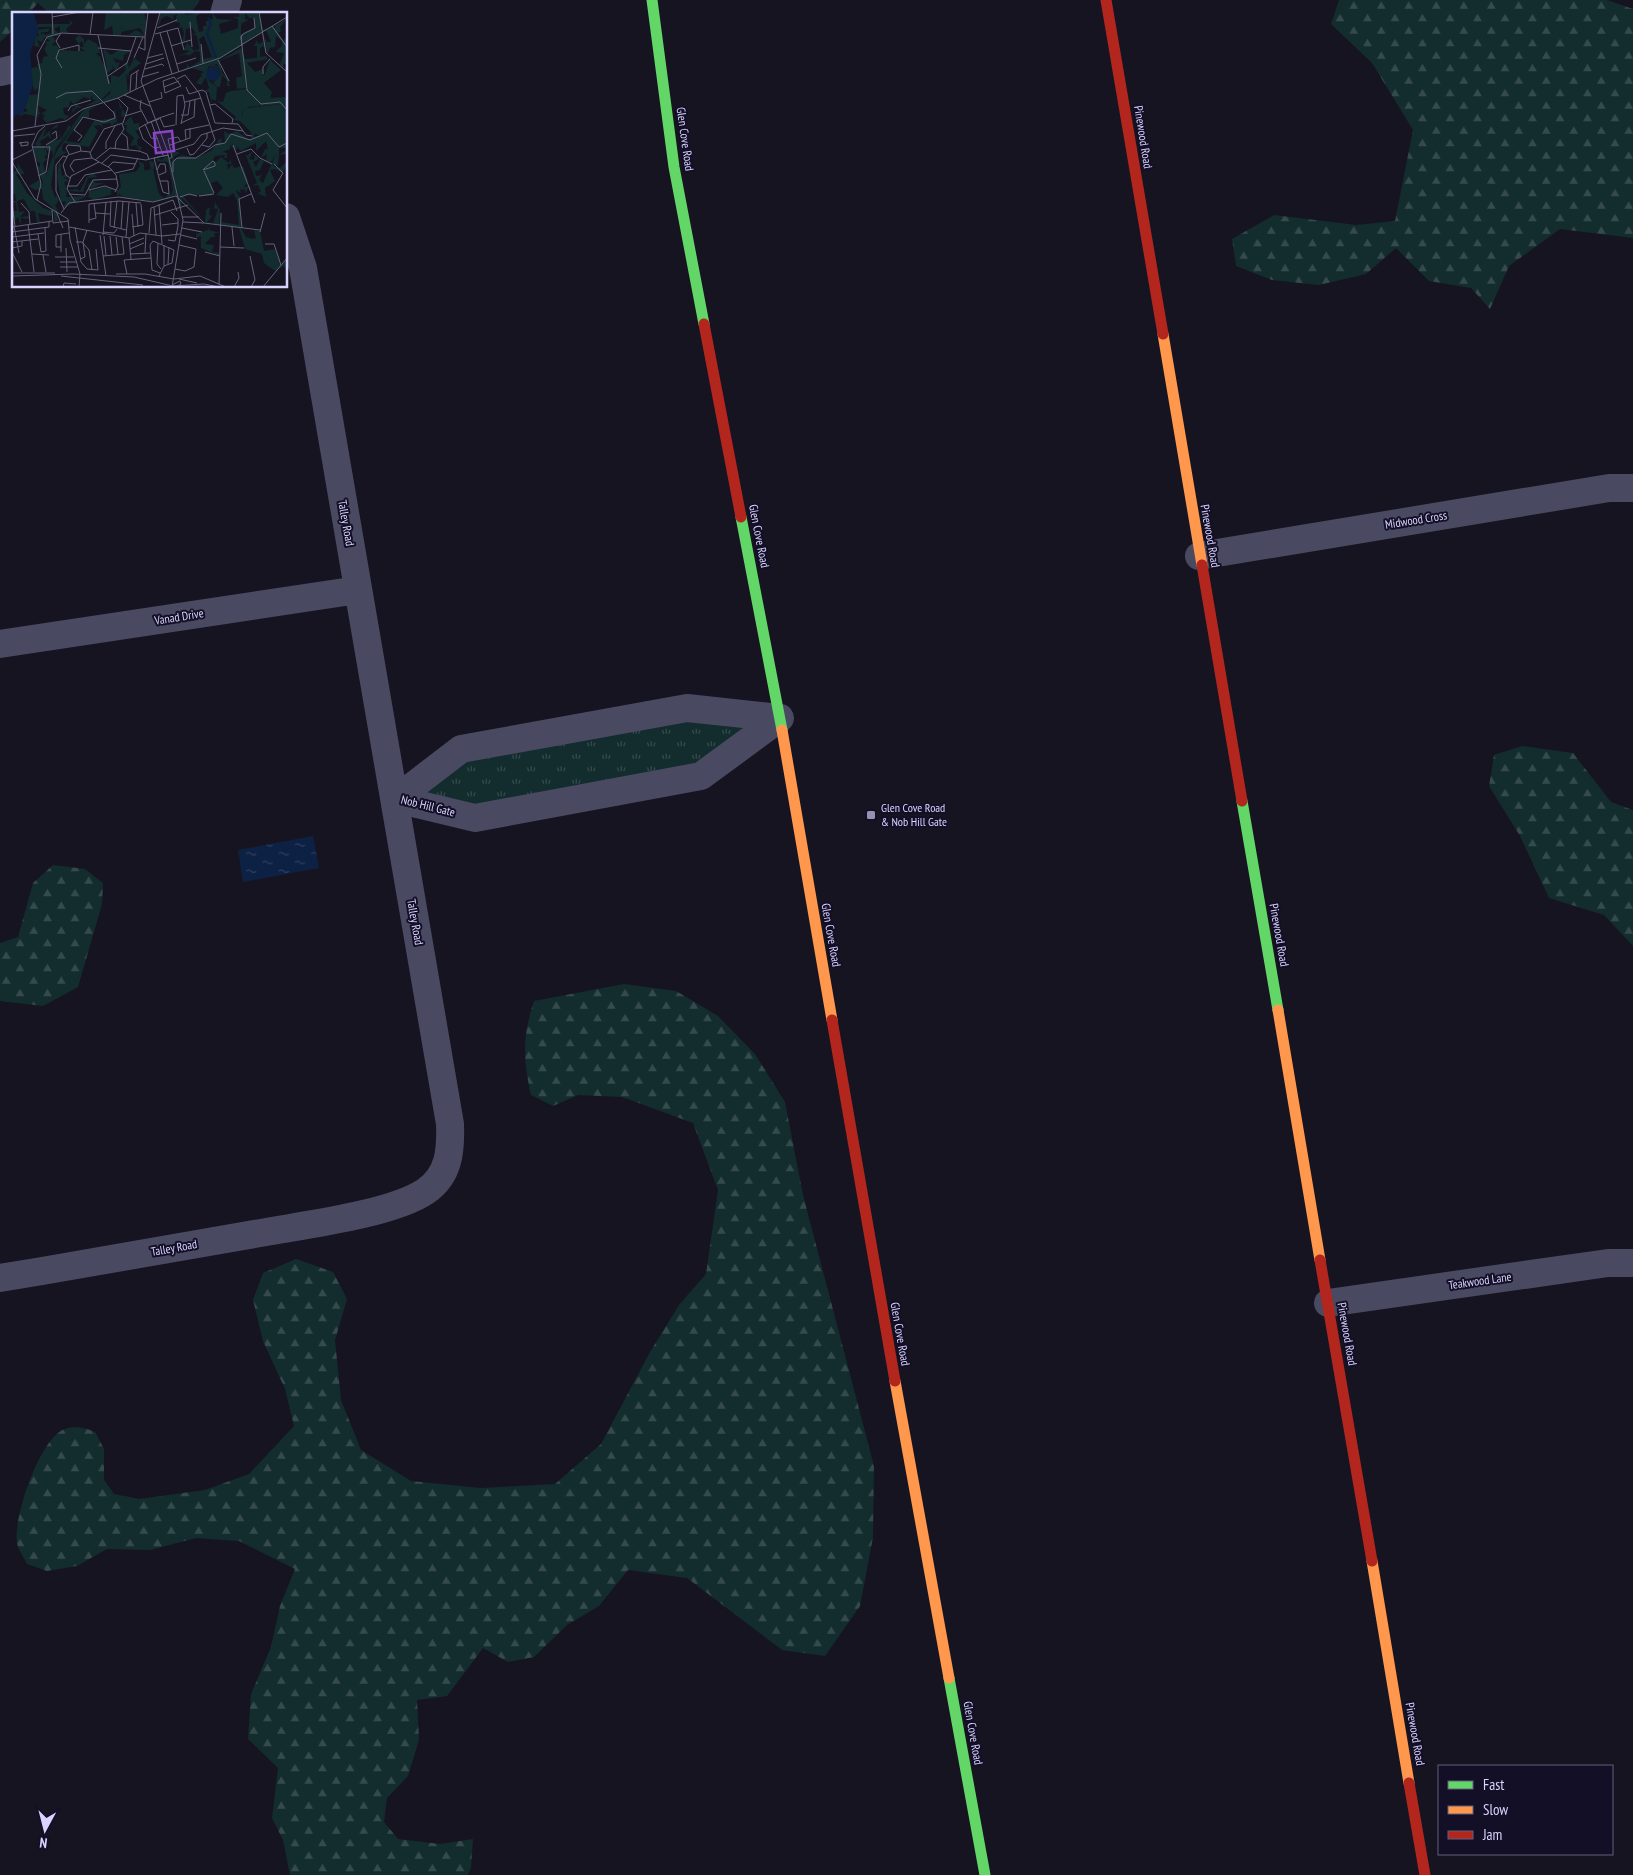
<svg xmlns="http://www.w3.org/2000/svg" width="1633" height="1875" font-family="'PT Sans Narrow',sans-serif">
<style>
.grass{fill:url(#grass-tufts)}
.forest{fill:url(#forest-firs)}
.water{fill:url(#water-ripples)}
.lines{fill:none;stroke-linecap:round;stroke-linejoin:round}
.street{stroke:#4a4962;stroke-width:28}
.fast{stroke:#63d668;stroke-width:11}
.slow{stroke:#ff974d;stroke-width:11}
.jam{stroke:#b3261e;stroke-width:11}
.poi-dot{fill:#9591b1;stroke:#130f26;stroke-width:2}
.labels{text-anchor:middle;stroke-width:4;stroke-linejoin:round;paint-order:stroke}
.street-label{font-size:12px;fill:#d9d4ff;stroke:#130f26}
.poi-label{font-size:12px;fill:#d9d4ff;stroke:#130f26;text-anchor:start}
.inset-river{fill:none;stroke:#0d2144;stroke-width:2.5}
.inset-road{fill:none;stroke:#64617a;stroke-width:1}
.view{fill:#8945c9;fill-opacity:0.15;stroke:#8945c9;stroke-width:2.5}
.inset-edge{fill:none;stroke:#d9d4ff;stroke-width:2.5}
</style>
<defs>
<pattern id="grass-tufts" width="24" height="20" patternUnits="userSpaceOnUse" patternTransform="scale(1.25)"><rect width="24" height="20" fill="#132c2d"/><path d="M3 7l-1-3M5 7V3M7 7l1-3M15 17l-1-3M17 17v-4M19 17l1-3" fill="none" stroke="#354a4c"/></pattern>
<pattern id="forest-firs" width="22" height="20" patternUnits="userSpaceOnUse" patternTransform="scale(1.25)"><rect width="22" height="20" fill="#132c2d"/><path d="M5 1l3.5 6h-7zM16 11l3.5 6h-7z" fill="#354a4c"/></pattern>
<pattern id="water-ripples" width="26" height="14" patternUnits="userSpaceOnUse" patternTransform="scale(1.25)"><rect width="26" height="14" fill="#0d2144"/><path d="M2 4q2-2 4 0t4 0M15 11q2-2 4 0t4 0" fill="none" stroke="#304060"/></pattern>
</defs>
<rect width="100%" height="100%" fill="#161421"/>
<path class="grass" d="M 687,708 L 780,718 L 701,776 L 475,818 L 396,799 L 461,749 Z"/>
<path class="forest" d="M 0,0 L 200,0 L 190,14 L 50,14 L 38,3 L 28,14 L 14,14 L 14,29 L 0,42 Z
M 1339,0 L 1607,0 L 1633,9 L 1633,238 L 1560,229 L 1509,266 L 1490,309 L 1471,288 L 1429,281 L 1396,248 L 1366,274 L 1319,285 L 1272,280 L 1236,266 L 1232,239 L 1274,215 L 1356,225 L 1395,221 L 1413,130 L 1372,63 L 1331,24 Z
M 1522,746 L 1573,753 L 1611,802 L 1633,810 L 1633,946 L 1604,915 L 1549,898 L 1520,836 L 1489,786 L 1494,755 Z
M 53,865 L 85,869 L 103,883 L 102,904 L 78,987 L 43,1006 L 0,1001 L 0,943 L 18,937 L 33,883 Z
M 624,984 L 676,991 L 718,1016 L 755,1054 L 785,1102 L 803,1195 L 874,1466 L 873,1537 L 860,1606 L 825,1656 L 782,1650 L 687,1578 L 628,1570 L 599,1606 L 567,1625 L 534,1657 L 508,1662 L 483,1648 L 447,1696 L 417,1700 L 419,1740 L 408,1776 L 387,1798 L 384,1822 L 398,1839 L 440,1844 L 473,1839 L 471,1868 L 468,1875 L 290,1875 L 283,1840 L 272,1818 L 278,1768 L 248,1739 L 251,1694 L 271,1647 L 280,1606 L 295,1569 L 239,1541 L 196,1538 L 150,1550 L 107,1549 L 77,1566 L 47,1571 L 27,1564 C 24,1558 18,1549 17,1543 C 13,1518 40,1437 65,1429 C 77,1425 85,1428 95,1432 L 104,1449 L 104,1480 L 114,1494 L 139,1499 L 205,1490 L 249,1474 L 294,1426 L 285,1389 L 263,1341 L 253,1300 L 263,1273 L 296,1259 L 333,1272 L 347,1299 L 335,1340 L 341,1400 L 361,1450 L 411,1481 L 480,1488 L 555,1484 L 601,1444 L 650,1352 L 679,1305 L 706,1274 L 718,1190 L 693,1123 L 622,1097 L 578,1095 L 553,1106 L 531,1095 C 523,1058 522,1038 534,1001 Z"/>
<path class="water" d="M 313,836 L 319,868 L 243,882 L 238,850 Z"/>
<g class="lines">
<path class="street" d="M 224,14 L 228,0
M 0,72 L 14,69
M 1199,556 L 1609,488 L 1633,488
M 0,644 L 358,590
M 687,708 L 780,718 L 701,776 L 475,818 L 396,799 L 461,749 Z
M 0,1278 C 91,1263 182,1247 272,1231 C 312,1224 394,1213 426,1191 C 449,1175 451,1151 450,1124 L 303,268 L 286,217
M 1328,1303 L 1608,1263 L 1633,1263"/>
<path class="fast" d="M 652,0 L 674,167 L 704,324
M 741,517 L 782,730
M 1242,801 L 1278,1010
M 949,1678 L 985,1875"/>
<path class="slow" d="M 1163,334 L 1202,565
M 782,730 L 832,1020
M 1278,1010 L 1320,1260
M 895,1381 L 949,1678
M 1372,1561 L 1409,1783"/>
<path class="jam" d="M 1106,0 L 1163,334
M 704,324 L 741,517
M 1202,565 L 1242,801
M 832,1020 L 895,1381
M 1320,1260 L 1372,1561
M 1409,1783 L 1425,1875"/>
</g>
<rect class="poi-dot" x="866" y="810" width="10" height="10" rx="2.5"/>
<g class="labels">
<g class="street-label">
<text transform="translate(1143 137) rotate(81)" y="4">Pinewood Road</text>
<text transform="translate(685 139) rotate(82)" y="4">Glen Cove Road</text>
<text transform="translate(1416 520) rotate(-9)" y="4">Midwood Cross</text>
<text transform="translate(346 523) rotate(80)" y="4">Talley Road</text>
<text transform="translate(759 536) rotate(79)" y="4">Glen Cove Road</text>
<text transform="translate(1210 536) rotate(80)" y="4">Pinewood Road</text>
<text transform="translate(179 617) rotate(-9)" y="4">Vanad Drive</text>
<text transform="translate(428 806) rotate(14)" y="4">Nob Hill Gate</text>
<text transform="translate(415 922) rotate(80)" y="4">Talley Road</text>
<text transform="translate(831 935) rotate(80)" y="4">Glen Cove Road</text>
<text transform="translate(1279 935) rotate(80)" y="4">Pinewood Road</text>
<text transform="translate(174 1248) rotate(-10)" y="4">Talley Road</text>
<text transform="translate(1480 1281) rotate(-8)" y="4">Teakwood Lane</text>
<text transform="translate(900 1334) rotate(80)" y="4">Glen Cove Road</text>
<text transform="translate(1347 1334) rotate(80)" y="4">Pinewood Road</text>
<text transform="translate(973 1733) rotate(80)" y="4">Glen Cove Road</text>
<text transform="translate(1415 1734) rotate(80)" y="4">Pinewood Road</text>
</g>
<g class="poi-label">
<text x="881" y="812">Glen Cove Road<tspan x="881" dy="14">&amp; Nob Hill Gate</tspan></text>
</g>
</g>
<g transform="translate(12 12)">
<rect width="275" height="275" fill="#161421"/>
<path d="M 94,0 L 132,0 L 135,13 L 110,12 L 109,23 L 101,23 L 100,14 L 92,18 ZM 233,0 L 246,0 L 251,18 L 260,14 L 207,47 L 210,61 L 215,66 L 218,74 L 215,74 L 215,68 L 210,63 L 208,75 L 205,75 L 201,71 L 209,62 L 205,52 L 197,54 L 194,62 L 191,53 L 215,42 L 213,37 L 215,40 L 231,22 L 243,16 L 242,6 L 237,6 ZM 86,39 L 84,43 L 88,44 L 98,77 L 86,87 L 81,82 L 57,89 L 49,96 L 35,98 L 25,93 L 26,76 L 22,79 L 18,58 L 25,55 L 29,59 L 53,56 L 55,53 L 50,41 L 53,39 ZM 235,92 L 236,96 L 270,92 L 275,102 L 275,135 L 259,124 L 245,123 L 227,108 ZM 141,157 L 147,182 L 152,186 L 157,182 L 163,184 L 162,173 L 170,187 L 169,198 L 164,184 L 143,190 L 112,185 L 108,162 Z" fill="#132c2d"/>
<path d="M 148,0 L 172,0 L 174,3 L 189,0 L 184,5 L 187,20 L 191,19 L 191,14 L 197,13 L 194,13 L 194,9 L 201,7 L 200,0 L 205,7 L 221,8 L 207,12 L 209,22 L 226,16 L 226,7 L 221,5 L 227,5 L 227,0 L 233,0 L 233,7 L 236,8 L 229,12 L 229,34 L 208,46 L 168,59 L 175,55 L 175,52 L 178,55 L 188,49 L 188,40 L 184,39 L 176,44 L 175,42 L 165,45 L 178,39 L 172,38 L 175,30 L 182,39 L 187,37 L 185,24 L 181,22 L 184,21 L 180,16 L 174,17 L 173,30 L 170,31 L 172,21 L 170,15 L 167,17 L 168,11 L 163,10 L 165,2 L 161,4 L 162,8 L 155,4 L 150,6 L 146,15 ZM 192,24 L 200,45 L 191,47 L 187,27 ZM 275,7 L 268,15 L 269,20 L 266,20 L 271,28 L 275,26 L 275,52 L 272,52 L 271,57 L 268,52 L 272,41 L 263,40 L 270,34 L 270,29 L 264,24 L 263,35 L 258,36 L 255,43 L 252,23 L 255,30 L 259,30 L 254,18 L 260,14 L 264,17 L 262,14 ZM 57,8 L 61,11 L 54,17 L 56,21 L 48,20 L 48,14 L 42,17 L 49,24 L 41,24 L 43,29 L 40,34 L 45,33 L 49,40 L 51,36 L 54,40 L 54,36 L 56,40 L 58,37 L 59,40 L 73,39 L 67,35 L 72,35 L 70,29 L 67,32 L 63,27 L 67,23 L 72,27 L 72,32 L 76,27 L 85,32 L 88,41 L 84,41 L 95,57 L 91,36 L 99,43 L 105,39 L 119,39 L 112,43 L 111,49 L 101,46 L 104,51 L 108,50 L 104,60 L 100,53 L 101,57 L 95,61 L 99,73 L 99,63 L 107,65 L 114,58 L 112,52 L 116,50 L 117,56 L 122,46 L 129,51 L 117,60 L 116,68 L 115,62 L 86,91 L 99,81 L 100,88 L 65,96 L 53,108 L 49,106 L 35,111 L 31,107 L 33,103 L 29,102 L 35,98 L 25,93 L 28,102 L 25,103 L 28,105 L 13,102 L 7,104 L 8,101 L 16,99 L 13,96 L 17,83 L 26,82 L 27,61 L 19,62 L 19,56 L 25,55 L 23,60 L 26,55 L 25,52 L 30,51 L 31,45 L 36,44 L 32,37 L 35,32 L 32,30 L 38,29 L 33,25 L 30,30 L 25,28 L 28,35 L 22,34 L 24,23 L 27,25 L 25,18 L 38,16 L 36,20 L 29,20 L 29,24 L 31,20 L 33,23 L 39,21 L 39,15 L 26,15 L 25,12 L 58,12 ZM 68,41 L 71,47 L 73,44 L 76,47 L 77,58 L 65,63 L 62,57 L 70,50 L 65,48 ZM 44,61 L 48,61 L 48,67 L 59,68 L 49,75 L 53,80 L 55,76 L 75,78 L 79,63 L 81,72 L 86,69 L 87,79 L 83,85 L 82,82 L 86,78 L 82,76 L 80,76 L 82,80 L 74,80 L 71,85 L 65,81 L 61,84 L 54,82 L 51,90 L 39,92 L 38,83 L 40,84 L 42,76 L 38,67 ZM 81,82 L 80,87 L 84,88 L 81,90 L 71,95 L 64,93 L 62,98 L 61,94 L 60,102 L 56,104 L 52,102 L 51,96 L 57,95 L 58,89 L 62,92 L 72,85 L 78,87 ZM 122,11 L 134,13 L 133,24 L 116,23 L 124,18 L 132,23 L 128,16 L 109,20 L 110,12 ZM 245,28 L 246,32 L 251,30 L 252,34 L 248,36 L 248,45 L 254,44 L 256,47 L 235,51 L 243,60 L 251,57 L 252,64 L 258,48 L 269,58 L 252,71 L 260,80 L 258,86 L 275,85 L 275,101 L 270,92 L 236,95 L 230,100 L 229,107 L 243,121 L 242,125 L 256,121 L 275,132 L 275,136 L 267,136 L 267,143 L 275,137 L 275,142 L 267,143 L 266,153 L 261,154 L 268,156 L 275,149 L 275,154 L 270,161 L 263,157 L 258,158 L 263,169 L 253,176 L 254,185 L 245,181 L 249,180 L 246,173 L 240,174 L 245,171 L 234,144 L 241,139 L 237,147 L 242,148 L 243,142 L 247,147 L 241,150 L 244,155 L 248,147 L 252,149 L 248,158 L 243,159 L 244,164 L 250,163 L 247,168 L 251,171 L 264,142 L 259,150 L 254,149 L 255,142 L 249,146 L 253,137 L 256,137 L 254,129 L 244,139 L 244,131 L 229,139 L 225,135 L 224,139 L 220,131 L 221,137 L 218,132 L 218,137 L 210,140 L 215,141 L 215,146 L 212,146 L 213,143 L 203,144 L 201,148 L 204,150 L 209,145 L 217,151 L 219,147 L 219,152 L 215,152 L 216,158 L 220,152 L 222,156 L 231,154 L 236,169 L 232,175 L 238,174 L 239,178 L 236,176 L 234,181 L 232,177 L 228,178 L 229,181 L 223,178 L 228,185 L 229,216 L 234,225 L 241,227 L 244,226 L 242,218 L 248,219 L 252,239 L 263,237 L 269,253 L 275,247 L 275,258 L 271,254 L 263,259 L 252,251 L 250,242 L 233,237 L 227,216 L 209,213 L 210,210 L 227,213 L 225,188 L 221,181 L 216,185 L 204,183 L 211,176 L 205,169 L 199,171 L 202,181 L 198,184 L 170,183 L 193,209 L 194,198 L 196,196 L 202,196 L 203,190 L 208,198 L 207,212 L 201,212 L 206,197 L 198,196 L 197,203 L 200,204 L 195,210 L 201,212 L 195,211 L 167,183 L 160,165 L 164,182 L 159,185 L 161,177 L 156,150 L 145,149 L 144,146 L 150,148 L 155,143 L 160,150 L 159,142 L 162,139 L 168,141 L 161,145 L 163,147 L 169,143 L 185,146 L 200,138 L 207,127 L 210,127 L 209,132 L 213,131 L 212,119 L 217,122 L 225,119 L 236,127 L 240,126 L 239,120 L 228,109 L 222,108 L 224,105 L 205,89 L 211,90 L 214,81 L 219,79 L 235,77 L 231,45 L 234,76 L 225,77 L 224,66 L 230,64 L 227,41 L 207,49 L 229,36 L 233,47 L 245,46 L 245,34 L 242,34 ZM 196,51 L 192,53 L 195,59 L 201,51 L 208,57 L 201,54 L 195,59 L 197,69 L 205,75 L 204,89 L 200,87 L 200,92 L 197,80 L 193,79 L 197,76 L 194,65 L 189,73 L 184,71 L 189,64 L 191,66 L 189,62 L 192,60 L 181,56 ZM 106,88 L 114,103 L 109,105 L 110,96 L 103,98 L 106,113 L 104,110 L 99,114 L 99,111 L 90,112 L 91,117 L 88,113 L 82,114 L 86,119 L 77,135 L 52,131 L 50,135 L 50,139 L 55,140 L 43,147 L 39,173 L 43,186 L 44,183 L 47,188 L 43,194 L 47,199 L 44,198 L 46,208 L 43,210 L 41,196 L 31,187 L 30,177 L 23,178 L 17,174 L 27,168 L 30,175 L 31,171 L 24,153 L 28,155 L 28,151 L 24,149 L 21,135 L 26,134 L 23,132 L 35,113 L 31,125 L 45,112 L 49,127 L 57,113 L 59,115 L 44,136 L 41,147 L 46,137 L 77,96 L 46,135 L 72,97 L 83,95 L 77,98 L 77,106 L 72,104 L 54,129 L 68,131 L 82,109 L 103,106 L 100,99 L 108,96 ZM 46,115 L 48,127 L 35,131 L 36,134 L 32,139 L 34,134 L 27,134 L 30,132 L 27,130 L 36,124 L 39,127 L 38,118 ZM 34,138 L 40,139 L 41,144 L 34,163 L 31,151 L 35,147 L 32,145 L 35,143 ZM 119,104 L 122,112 L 127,111 L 127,118 L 123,118 L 128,126 L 125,128 L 126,134 L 130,135 L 128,139 L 124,133 L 118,134 L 122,126 L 114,119 L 115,113 L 111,113 ZM 55,142 L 48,150 L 50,164 L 53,162 L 56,166 L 51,165 L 57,169 L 52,170 L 55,177 L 52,179 L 65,177 L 68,179 L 75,165 L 81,161 L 85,165 L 76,166 L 71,180 L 55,179 L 54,185 L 77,184 L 76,173 L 81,168 L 84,171 L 92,171 L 80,176 L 77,174 L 79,179 L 93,175 L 100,177 L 98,181 L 101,182 L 81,188 L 75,184 L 51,196 L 54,190 L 49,189 L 45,164 L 47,151 ZM 126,149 L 132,152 L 132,159 L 139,157 L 137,149 L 142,150 L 142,157 L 130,162 L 127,172 L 132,174 L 127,178 L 118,181 L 116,185 L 109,184 L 108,181 L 106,184 L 104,179 L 109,175 L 107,162 L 123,161 L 128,154 ZM 5,150 L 13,162 L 4,162 L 15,181 L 31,196 L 40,199 L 39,204 L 26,201 L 28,210 L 25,210 L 23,199 L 18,199 L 12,187 L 5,189 L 7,200 L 13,199 L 8,205 L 17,204 L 17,207 L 9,206 L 9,213 L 6,205 L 3,208 L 0,204 L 1,199 L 5,199 L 4,191 L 0,190 L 0,189 L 4,189 L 3,182 L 0,182 L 0,170 L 3,170 L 0,169 L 0,160 L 1,162 L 6,155 ZM 198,214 L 197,218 L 208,221 L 202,221 L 203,225 L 199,225 L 193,232 L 202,233 L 200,240 L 208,241 L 208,244 L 189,236 L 189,224 L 184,226 L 184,222 L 196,218 Z" fill="#132c2d" fill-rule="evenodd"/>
<path d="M 114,63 L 116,81 L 100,88 L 98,78 Z" fill="#132c2d"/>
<path d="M 0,0 L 21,0 L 27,17 L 18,41 L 21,73 L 11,101 L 2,104 L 0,109 ZM194 62a7 7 0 1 1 14 0a7 7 0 1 1-14 0Z" fill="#0d2144"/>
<path class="inset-river" d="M 196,5 L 199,12 L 195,21 L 204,46"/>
<path class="inset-road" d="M 40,0 L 41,22M 148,0 L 129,69 L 155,138 L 171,208 L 160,275M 247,0 L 254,41 L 275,60M 40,5 L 68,0M 178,10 L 180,35M 260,14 L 275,35M 145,16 L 165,8M 155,19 L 167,60M 148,21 L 160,62M 78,22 L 81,0M 143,22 L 166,16 L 172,38M 231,22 L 229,25 L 230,34 L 229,24 ZM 231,22 L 243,16 L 242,6M 86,23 L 97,72M 189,32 L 191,51M 159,34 L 179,28M 230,34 L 235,78 L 249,92 L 268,90 L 275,98M 126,35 L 133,38 L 133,25M 48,36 L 44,29 L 49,21M 86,36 L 119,39M 122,46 L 131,25M 135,46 L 151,42M 206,48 L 217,69M 134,52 L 152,46M 165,52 L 184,46M 50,56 L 44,46 L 47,38 L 67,33 L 67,39M 133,57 L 150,52 L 152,54M 251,62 L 251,55 L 258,47M 96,64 L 115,51 L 124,25M 130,65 L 147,60M 162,65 L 169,74 L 153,81 L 151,69 ZM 165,67 L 173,63 L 187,81 L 203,128 L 197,135 L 190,133M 152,75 L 167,69M 174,75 L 177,82 L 190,78 L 194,80 L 203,111 L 226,112 L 234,123 L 240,124M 124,77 L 125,59M 118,80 L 119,63 L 127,58M 112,83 L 138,94M 44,86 L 54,81 L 80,79 L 102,101 L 103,106 L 92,110 L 71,105 L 62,118 L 70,124 L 66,129M 129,88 L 128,96 L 136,111 L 127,116 L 131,127 L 142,136 L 148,135M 137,90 L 150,86 L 149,80M 173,90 L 189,86M 198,93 L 203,92 L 221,107 L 220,111M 56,99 L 59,94 L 79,88M 169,103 L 176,103 L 178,89M 113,104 L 129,99M 147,106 L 147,107 L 136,111 ZM 147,106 L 162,101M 148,106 L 152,115 L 163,113M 139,109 L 151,143M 169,111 L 182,105 L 183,88M 133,112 L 139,126 L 146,127M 164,113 L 165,84 L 171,83 L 173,93 L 169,112M 23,114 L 29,62 L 25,43 L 35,25 L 49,21 L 133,25 L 136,0M 211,116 L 231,119M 0,119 L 54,109 L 71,97 L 106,86 L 145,67 L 208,46 L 275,5M 110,121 L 115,125 L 116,137M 2,124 L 23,122M 174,127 L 173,118 L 197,113M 7,131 L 15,130 L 16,130 L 16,133 L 9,134 L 9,130M 34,133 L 45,126 L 44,119 L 40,122M 158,133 L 178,126 L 178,116M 221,133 L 243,191M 20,135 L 38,135 L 34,160 L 26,164M 175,136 L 178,143 L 182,142 L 195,126 L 195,121M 94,137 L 94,130 L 103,114M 103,137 L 104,129 L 112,117 L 110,112M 160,139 L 182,132 L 189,123 L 211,116M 57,142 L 54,136 L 56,133 L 68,134 L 69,139M 225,142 L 239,137 L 248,146 L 260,152M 142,146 L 147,166 L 151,180 L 157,182 L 156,169 L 148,169M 157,147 L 160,145 L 156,127 L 166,125 L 169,130M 0,148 L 20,138M 83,148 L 98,136 L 127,139 L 135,142 L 137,147M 0,150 L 23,187 L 56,207 L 58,228 L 68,262 L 67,275M 90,151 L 99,143 L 134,148 L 142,146 L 151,144 L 156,143 L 142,146M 96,155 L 101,150 L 123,152M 193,156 L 201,149 L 203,151 L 203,154 L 191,158 L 193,156M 145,158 L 148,152 L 153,152 L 154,160 L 147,163M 192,159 L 202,181M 62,160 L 58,154 L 62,148 L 80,146M 161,160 L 161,150 L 165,146 L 184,146 L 203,133 L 213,131 L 219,122 L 238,128 L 255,121 L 267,135 L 275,131M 103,161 L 121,157 L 126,146M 58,166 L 54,163 L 51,153 L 56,143 L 69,139 L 78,140M 55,174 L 65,174 L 73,163 L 100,158M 77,178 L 93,174 L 104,178M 261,178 L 271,161 L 262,152M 261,178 L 275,196M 103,180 L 106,174 L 104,163 L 98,156 L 80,146 L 78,141 L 92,117 L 111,111 L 116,96 L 106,86 L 111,91M 57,182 L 73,183 L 81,168 L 105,167M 187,184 L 202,182M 168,185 L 177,182 L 185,184M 25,188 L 29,172 L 20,133 L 26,120 L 33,114M 99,189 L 98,214 L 114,218M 63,190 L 55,177 L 59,164 L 87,150M 0,191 L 3,214M 9,191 L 17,200 L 18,212M 124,191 L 126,215M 77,192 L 107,189 L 129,191M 77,192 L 77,211M 147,192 L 150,232M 142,195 L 144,223M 52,197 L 44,179 L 44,153 L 51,144 L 55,145M 40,198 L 41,211 L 57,209M 44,199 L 51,216M 49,201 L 57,191 L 107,185 L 141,190 L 164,184 L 192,211 L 248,218M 83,201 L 98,202M 120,202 L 122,224M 143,203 L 176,193M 170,205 L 187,205M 77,208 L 84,206 L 82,191M 171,210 L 192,211M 16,212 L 22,260M 150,213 L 166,211M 2,214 L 7,241M 0,215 L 40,209M 57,215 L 117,226 L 128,221 L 150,224 L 168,222M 63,215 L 69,250 L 75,257 L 86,258 L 84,237M 120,215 L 131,213 L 129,192M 220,215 L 222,234M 102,216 L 105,189M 170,216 L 190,220M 230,216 L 227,187 L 239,182M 109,217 L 111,189M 0,220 L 37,215 L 37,209M 91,220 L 102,221 L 105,217M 248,220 L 253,201M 137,221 L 139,196 L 161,188 L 165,199M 26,222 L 29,240 L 34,239 L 33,215M 49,222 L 49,240M 88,223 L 94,264M 91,223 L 94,190M 169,223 L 185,227M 92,224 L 94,243M 98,224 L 100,243M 0,225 L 32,221M 104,225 L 106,242M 114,225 L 117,190M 117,226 L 119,247M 156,228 L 163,229 L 166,214 L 166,207 L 159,200M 0,230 L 26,227M 64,230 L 70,230 L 77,238M 146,231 L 145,252 L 149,257M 117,232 L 132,226M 253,232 L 262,232 L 269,253M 152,233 L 152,254M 49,235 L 44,235 L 44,223 L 57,221M 208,235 L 232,236M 0,236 L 10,234 L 10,229M 54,236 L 55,260M 118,237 L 132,231M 77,238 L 80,258M 0,240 L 10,260M 193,240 L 208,244M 133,241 L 134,221M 20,242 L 37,243M 118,242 L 138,241M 31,243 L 34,260M 91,244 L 112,242 L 110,225M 238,244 L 243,268 L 239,275M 43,245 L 62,245M 68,247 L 73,245 L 71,230 L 75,218M 48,250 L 65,250M 156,252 L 157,235M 48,255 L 66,255M 163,257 L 173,259 L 182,255 L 184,237 L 167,233M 0,261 L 43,261M 104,262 L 133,262 L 162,267 L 188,264 L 214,275M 115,262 L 112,248 L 139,246M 0,264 L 61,262 L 122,265 L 161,274 L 192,272 L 207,275M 49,264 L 131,273M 147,264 L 152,254 L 160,251 L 162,238 L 141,229 L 138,233 L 140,258 L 148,261M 167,267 L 185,271M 160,273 L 168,269 L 169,272 L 165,274M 207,273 L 209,201M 51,275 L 52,271 L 64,272M 222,275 L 227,266 L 226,260M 251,275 L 275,246"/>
<path class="view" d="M 160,119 L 162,139 L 144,141 L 142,121 Z"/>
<rect width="275" height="275" class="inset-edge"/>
</g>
<rect x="1438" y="1765" width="175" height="90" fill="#130f26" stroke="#625e7d"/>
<rect x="1448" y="1781" width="25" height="8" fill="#63d668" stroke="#625e7d"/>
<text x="1483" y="1790" font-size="15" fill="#d9d4ff">Fast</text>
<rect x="1448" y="1806" width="25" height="8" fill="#ff974d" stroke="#625e7d"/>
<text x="1483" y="1815" font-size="15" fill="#d9d4ff">Slow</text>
<rect x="1448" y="1831" width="25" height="8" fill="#b3261e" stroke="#625e7d"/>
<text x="1483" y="1840" font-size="15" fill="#d9d4ff">Jam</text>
<g transform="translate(45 1830) rotate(187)" stroke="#130f26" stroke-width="4" paint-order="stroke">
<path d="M0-4L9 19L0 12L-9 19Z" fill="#d9d4ff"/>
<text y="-8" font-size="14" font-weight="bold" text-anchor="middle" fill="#d9d4ff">N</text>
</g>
</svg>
